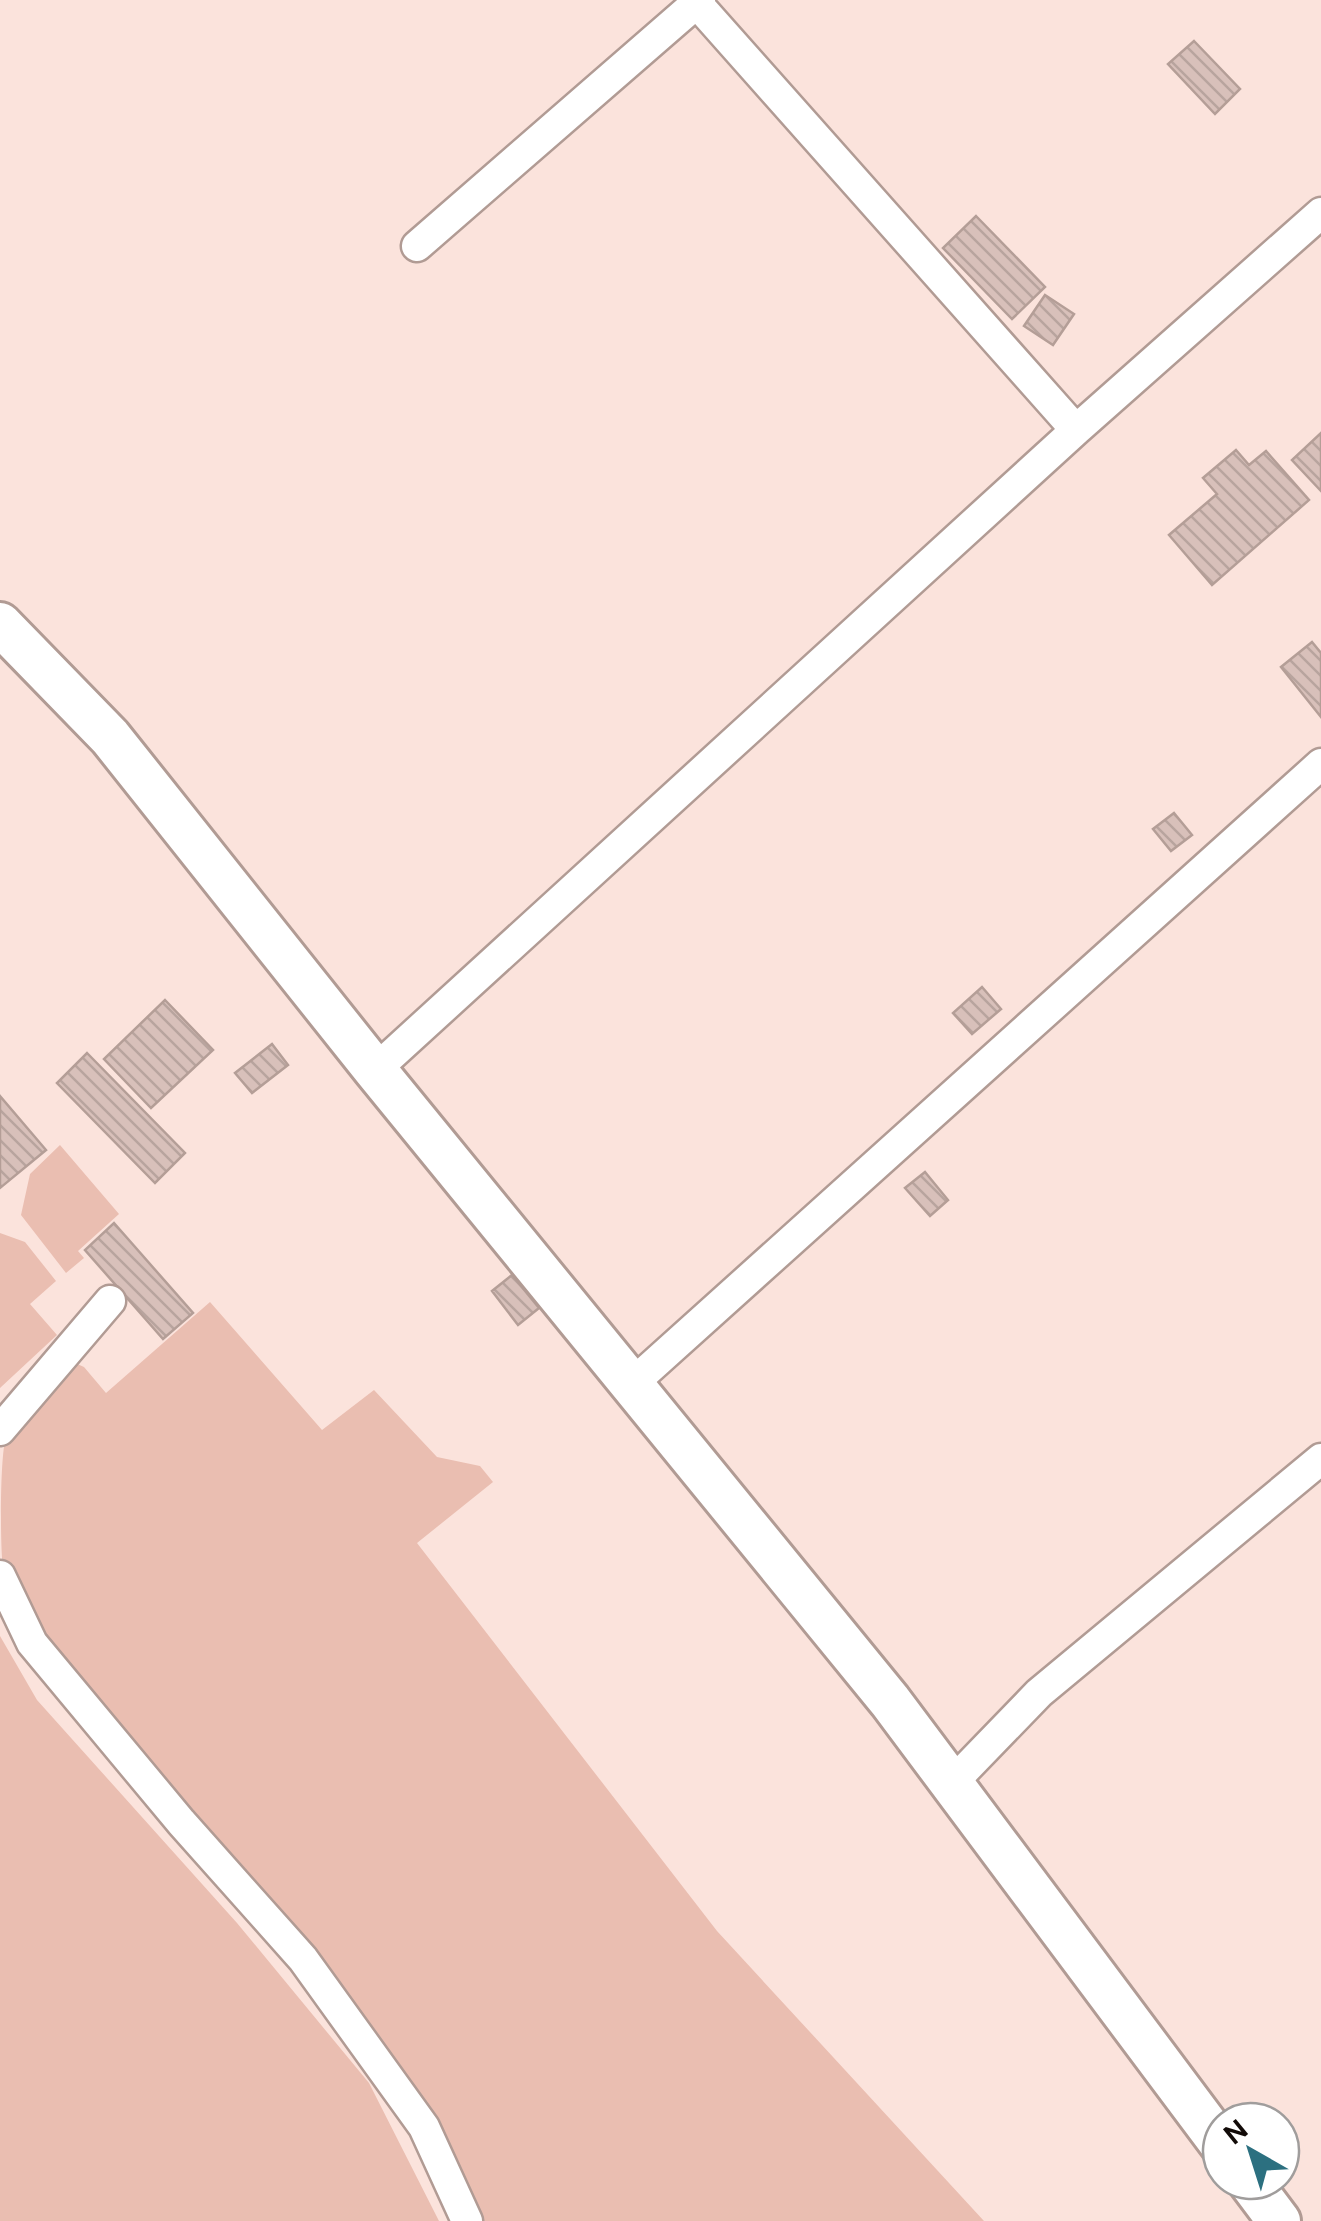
<svg xmlns="http://www.w3.org/2000/svg" width="1321" height="2221" font-family="'DM Sans',sans-serif">
<style>
.green{fill:#eabeb1}
.building{fill:url(#building-back-hatch);stroke:#b49e97;stroke-width:2.5}
.lines{fill:none;stroke-linecap:round;stroke-linejoin:round}
.street-casing{stroke:#b19b94;stroke-width:35}
.secondary-casing{stroke:#b19b94;stroke-width:48}
.street{stroke:#fff;stroke-width:30}
.secondary{stroke:#fff;stroke-width:42}
</style>
<defs>
<pattern id="building-back-hatch" width="6" height="6" patternUnits="userSpaceOnUse" patternTransform="scale(2.5)"><rect width="6" height="6" fill="#d8c0ba"/><path d="M-1 5l2 2M0 0l6 6M5-1l2 2" fill="none" stroke="#b8a49e"/></pattern>
</defs>
<rect width="100%" height="100%" fill="#fbe3dc"/>
<path class="green" d="M 60,1145 L 119,1214 L 78,1251 L 84,1258 L 66,1273 L 21,1215 L 30,1174 Z
M 0,1233 L 25,1242 L 56,1281 L 30,1304 L 57,1335 L 0,1388 Z
M 210,1302 L 322,1430 L 374,1390 L 437,1457 L 480,1466 L 493,1482 L 417,1543 L 717,1931 L 984,2221 L 474,2221 L 429,2120 L 41,1640 C 29,1617 11,1593 3,1569 C 0,1544 0,1465 5,1441 L 75,1363 L 84,1367 L 106,1393 Z
M 0,1636 L 37,1700 L 237,1923 L 369,2083 L 439,2221 L 0,2221 Z"/>
<path class="building" d="M 1194,41 L 1240,89 L 1215,114 L 1168,64 Z
M 976,216 L 1045,287 L 1012,319 L 943,248 Z
M 1045,295 L 1074,314 L 1053,345 L 1024,326 Z
M 1321,433 L 1321,491 L 1292,460 Z
M 1236,450 L 1249,465 L 1266,451 L 1309,500 L 1212,585 L 1169,535 L 1217,494 L 1203,478 Z
M 1312,642 L 1321,653 L 1321,717 L 1281,667 Z
M 1174,813 L 1192,835 L 1171,851 L 1153,829 Z
M 982,987 L 1001,1009 L 972,1034 L 953,1013 Z
M 165,1000 L 213,1050 L 151,1108 L 104,1059 Z
M 272,1044 L 288,1065 L 252,1093 L 235,1073 Z
M 87,1053 L 185,1153 L 155,1183 L 57,1083 Z
M 0,1096 L 46,1150 L 0,1188 Z
M 925,1172 L 948,1200 L 930,1216 L 905,1188 Z
M 114,1223 L 193,1313 L 163,1339 L 85,1250 Z
M 512,1275 L 539,1308 L 518,1325 L 492,1291 Z"/>
<g class="lines">
<defs>
<path id="street" d="M 694,0 L 1076,430
M 417,246 L 700,0
M 375,1070 L 1076,430 L 1321,213
M 633,1383 L 1321,764
M 0,1430 L 110,1301
M 0,1576 L 32,1643 L 181,1822 L 303,1959 L 424,2127 L 467,2221
M 952,1783 L 1039,1693 L 1321,1459"/>
<path id="secondary" d="M 0,624 L 110,737 L 375,1070 L 890,1701 L 1221,2144
M 1249,2181 L 1279,2221"/>
</defs>
<use href="#street" class="street-casing"/>
<use href="#secondary" class="secondary-casing"/>
<use href="#street" class="street"/>
<use href="#secondary" class="secondary"/>
</g>
<g transform="translate(1251 2151) rotate(321)"><circle r="48" fill="#ffffff" stroke="#a09d9c" stroke-width="2.5"/>
<path d="M0-8L18 38L0 25L-18 38Z" fill="#2c7080"/>
<text y="-15" font-size="28" font-weight="bold" text-anchor="middle" fill="#120b08">N</text>
</g>
</svg>
